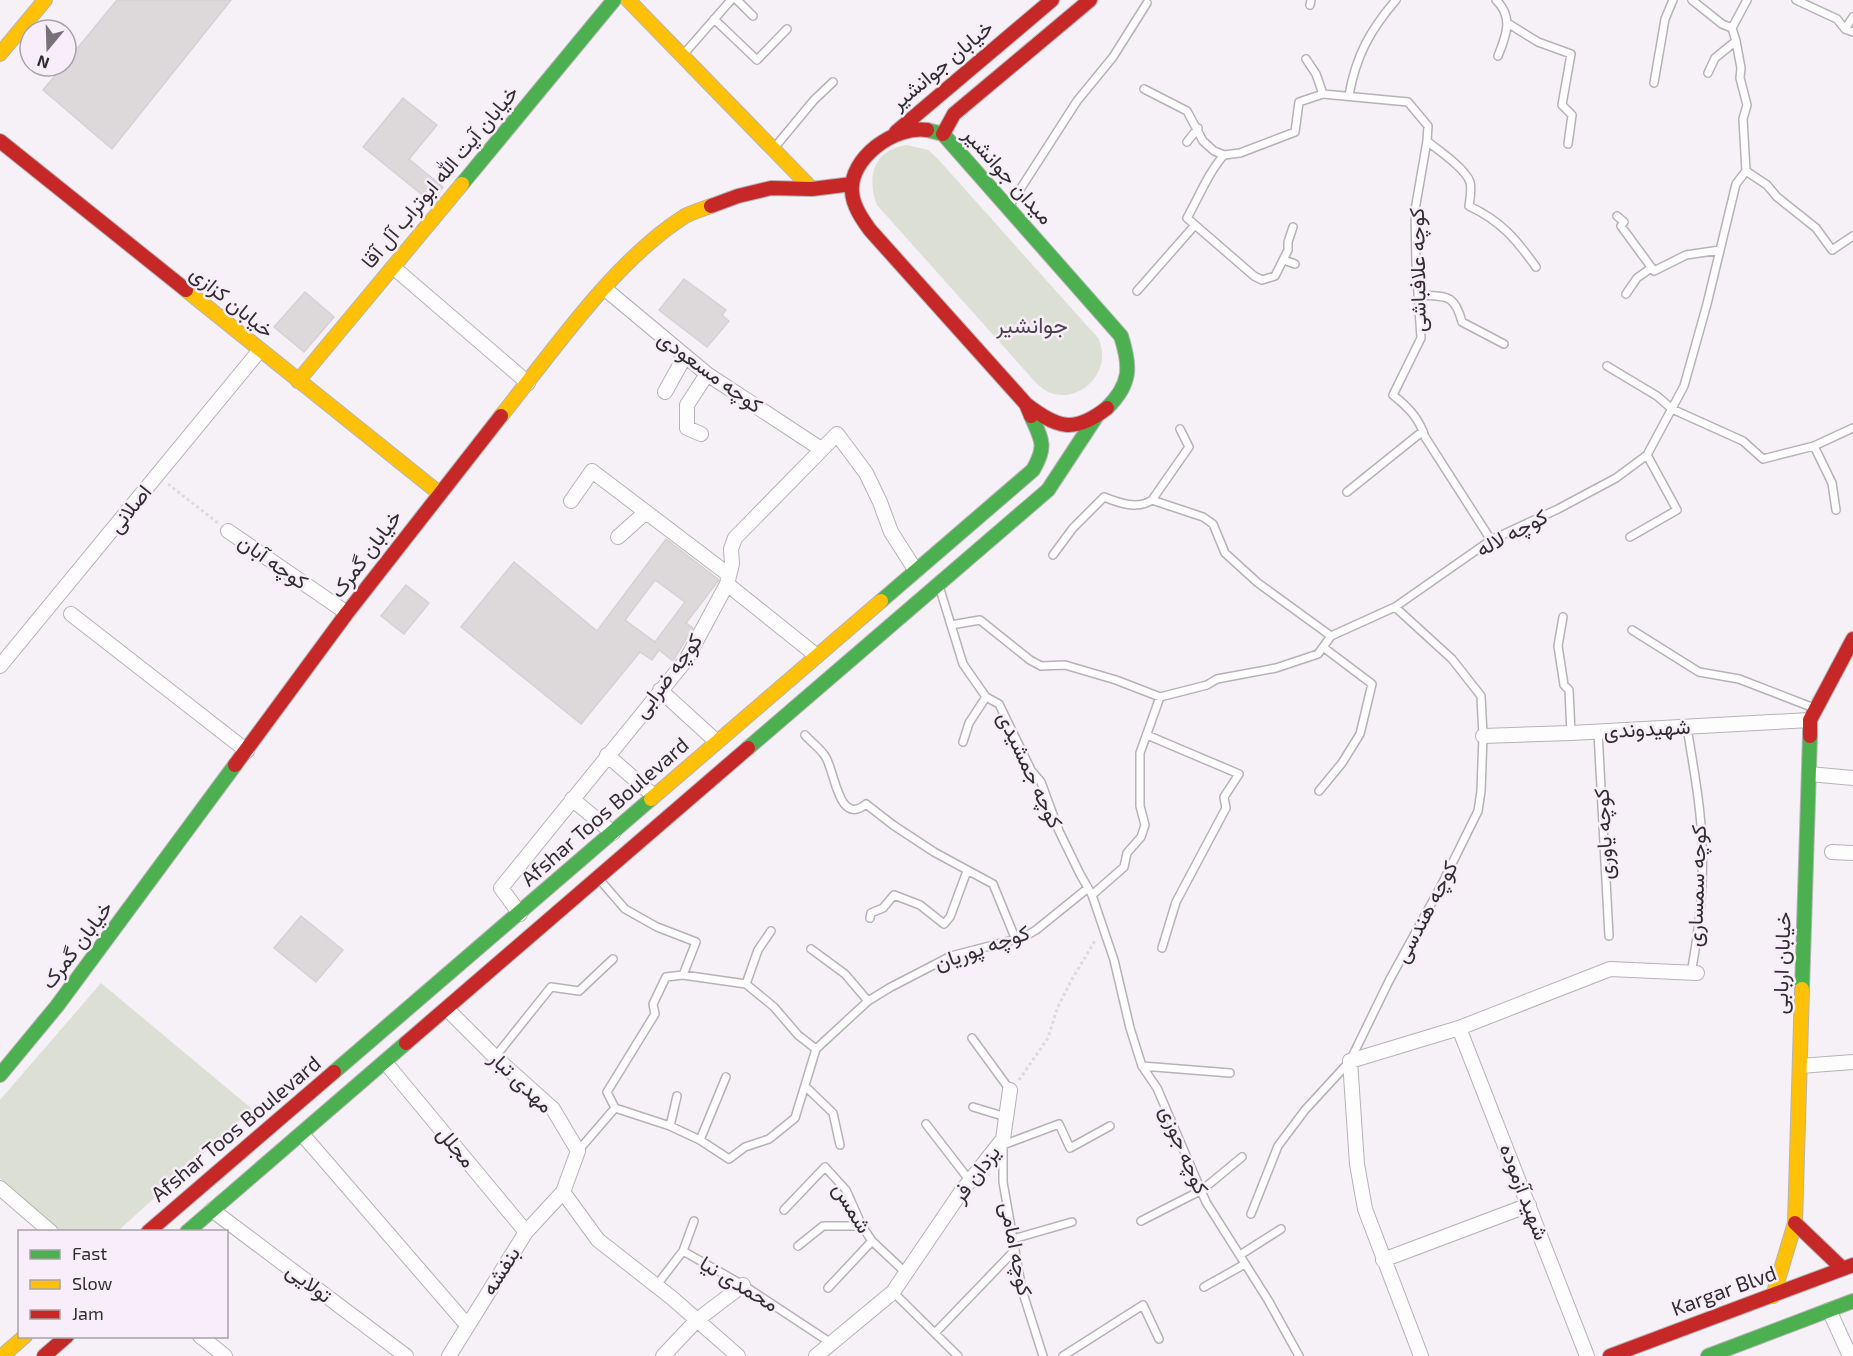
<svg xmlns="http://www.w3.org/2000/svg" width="1853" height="1356" font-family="'Exo 2',Vazirmatn,sans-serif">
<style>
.green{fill:#dcdfd4}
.building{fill:#ddd8d9;stroke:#d5d1d2;stroke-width:1.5;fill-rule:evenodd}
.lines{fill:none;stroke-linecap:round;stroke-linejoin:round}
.lane-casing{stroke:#b6b2b6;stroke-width:10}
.street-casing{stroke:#b6b2b6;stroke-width:16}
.fast-casing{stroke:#b6b2b6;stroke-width:16}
.slow-casing{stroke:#b6b2b6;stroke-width:16}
.jam-casing{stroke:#b6b2b6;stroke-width:16}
.path{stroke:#dcdadc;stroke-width:3;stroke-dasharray:3 3;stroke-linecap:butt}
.lane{stroke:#fefdfe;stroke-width:7}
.street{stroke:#fefdfe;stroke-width:14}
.fast{stroke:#4caf50;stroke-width:14}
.slow{stroke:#ffc107;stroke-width:14}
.jam{stroke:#c62828;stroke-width:14}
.labels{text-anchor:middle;stroke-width:5;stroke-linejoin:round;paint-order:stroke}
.street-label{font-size:21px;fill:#312e32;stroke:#f7eef9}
.neighbourhood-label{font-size:22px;fill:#4a434c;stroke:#f7eef9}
</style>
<rect width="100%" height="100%" fill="#f6f1f6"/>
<path class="green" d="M 907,145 L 928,150 L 937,158 L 1098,338 C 1114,369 1081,406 1048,392 C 1044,390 1040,386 1036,383 L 877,205 C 866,177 874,149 907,145 Z
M 101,983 L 252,1109 L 118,1231 L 60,1231 L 0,1178 L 0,1100 Z"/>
<path class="building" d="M 117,0 L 231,0 L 112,149 L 43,90 L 63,66 L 66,66 L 66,62 Z
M 403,98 L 437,125 L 409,159 L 443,187 L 431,202 L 363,147 Z
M 684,279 L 726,310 L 722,315 L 729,321 L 707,347 L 659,310 Z
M 305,292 L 334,317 L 304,352 L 274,327 Z
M 666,539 L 719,580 L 686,623 L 693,628 L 673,661 L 659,650 L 652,660 L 640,652 L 581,724 L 461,627 L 514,562 L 597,631 ZM 655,580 L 685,602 L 655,642 L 625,620 Z
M 406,585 L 429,603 L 404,634 L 381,616 Z
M 301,916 L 343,950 L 316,982 L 274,948 Z"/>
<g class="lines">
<defs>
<path id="lane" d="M 737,0 L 753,16
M 1496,0 C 1514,17 1506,36 1498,56
M 1692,0 L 1722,24 L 1732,28 L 1736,41 L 1741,68 L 1740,78 L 1747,105 L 1743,119 L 1746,171
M 1796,0 L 1837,19 L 1845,29 L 1853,32
M 1310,5 L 1311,0
M 714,19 L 757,60 L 787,29
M 1509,24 L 1538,42 L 1571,54 L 1562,105 L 1572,115 L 1568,144
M 1732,28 L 1747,0
M 1845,29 L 1853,17
M 683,55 L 731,0
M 1306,59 L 1316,74 L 1323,94
M 1708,73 L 1715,58 L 1736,41
M 1654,83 L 1665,19 L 1673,0
M 1144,89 L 1187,111 L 1203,141 L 1214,151 L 1224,155 L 1240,153 L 1295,132 L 1299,102 L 1323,94 L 1408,102 L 1428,126 L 1427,141 L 1415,210 L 1416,263 L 1421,338 L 1393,395 C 1408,407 1419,418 1425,437 L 1491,540
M 1349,95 C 1356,56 1370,30 1396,0
M 1427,141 C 1439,151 1465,168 1470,182 C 1472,190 1470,198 1469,206 C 1501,221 1516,239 1536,267
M 1187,142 L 1198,128
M 775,147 L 814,100 L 833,82
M 1224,155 C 1208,173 1199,197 1187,218 L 1254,276 L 1262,280 L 1275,276 L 1288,250 L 1288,242 L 1293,227
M 1746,171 L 1767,185 L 1777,197 L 1816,228 L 1832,250 L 1853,236
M 1010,205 L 1077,101 L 1113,57 L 1147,3
M 1617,216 L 1624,222 L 1621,226 L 1654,271 L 1686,255 L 1720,250
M 1284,260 L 1295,264
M 1137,291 L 1195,225
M 1626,294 L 1637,278 L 1651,268
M 1418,295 C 1445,297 1454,292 1462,322 L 1504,344
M 1607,366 L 1657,396 L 1672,409 L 1743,441 L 1763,459 L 1814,446 L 1853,428
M 1814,446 L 1832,483 L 1836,510
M 1347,492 L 1423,431
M 1152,500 L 1203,517 L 1213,524 L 1225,553 L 1258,583 L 1331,636
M 1630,537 L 1677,510 L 1647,455
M 1053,555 L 1073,528 L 1104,497 C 1119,503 1138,510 1152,500 L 1189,447 L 1180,429
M 939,586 L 963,664 L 986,697 L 999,704 L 1031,770 L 1041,782 L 1059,831 L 1080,874 L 1092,895 L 1114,960 L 1130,1028 L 1142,1066 L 1157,1088 L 1206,1202 L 1268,1300 L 1299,1356
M 1563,617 L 1558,646 L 1564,685 L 1569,690 L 1571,733
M 951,625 L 980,620 L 1030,660 L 1041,666 L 1065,665 L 1116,680 L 1160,697 L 1207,685 L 1217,679 L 1276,668 L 1318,654 L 1331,636 L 1395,607 L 1491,540 L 1558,509 L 1616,478 L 1647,455 L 1684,386 L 1707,304 L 1736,184 L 1746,171
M 1632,630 L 1699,672 L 1739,679 L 1814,708
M 1687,727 C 1693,766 1701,805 1702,845 C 1704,888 1699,931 1691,973
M 1598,732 L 1609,936
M 805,735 C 811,742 820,748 825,756 C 835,770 838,827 866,804 L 893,825 L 934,852 L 993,884 L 1016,940
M 1147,735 L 1239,774 L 1224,797 L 1226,808 L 1176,902 L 1162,948
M 963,742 L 969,723 L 986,697
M 1319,791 L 1342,763 L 1360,734 L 1372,684 L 1323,647
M 599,879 L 625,909 L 657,927 L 696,942 L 683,975
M 1092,895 L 1124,867 L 1127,853 L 1141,837 L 1145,825 L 1140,806 L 1140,753 L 1160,697
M 870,918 L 871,913 L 883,908 L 894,895 L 920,905 L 944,924 L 950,917 L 967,871
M 811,949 L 845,974 L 868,1001
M 683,975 L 746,984 L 774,1007 L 798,1035 L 816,1049 L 795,1118 L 769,1139 L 745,1147 L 729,1159 L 700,1140 L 670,1126 L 615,1108 L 607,1092 L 655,1014 L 653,1004 L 666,977 Z
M 746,984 L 758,950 L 771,931
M 972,1038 L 1010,1090
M 816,1049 L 868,1001 L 891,987 L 951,956 L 1024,937 L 1036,930 L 1088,888
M 495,1057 L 551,987 L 579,991 L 613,959
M 1142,1066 L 1230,1073
M 806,1087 L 833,1113 L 840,1145
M 973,1107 L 1006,1117
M 926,1124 L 970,1181
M 670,1126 L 677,1096
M 700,1140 L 726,1077
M 1003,1142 L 1003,1182 L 1022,1290 L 1043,1356
M 1003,1145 L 1059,1124 L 1070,1148 L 1110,1126
M 578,1151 L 615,1108
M 784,1210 L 825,1167 L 846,1190 L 862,1226 L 872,1241 L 906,1273
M 1251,1214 L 1278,1146 L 1305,1110 L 1350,1061 L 1389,981 L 1441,886 L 1478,811 L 1481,791 L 1483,736 L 1481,696 L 1452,659 L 1395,607
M 1141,1221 L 1202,1190 L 1242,1157
M 1013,1239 L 1072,1222
M 798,1246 L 823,1226 L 862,1226
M 683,1251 L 694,1221
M 1240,1255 L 1281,1229
M 656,1286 L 683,1251 L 743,1285 L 831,1343
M 1204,1287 L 1245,1264
M 828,1288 L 872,1241
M 893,1292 L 958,1356
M 935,1333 L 1015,1250
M 1063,1356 L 1143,1305 L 1159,1339"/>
<path id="street" d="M 393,267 L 528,383
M 604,288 L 707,374 L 821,449
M 665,392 L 685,356
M 701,434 L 687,428 L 687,405 L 707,374
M 571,501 L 592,471 L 729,575
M 228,531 L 347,613
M 618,537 L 646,512
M 727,584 L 817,656
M 71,614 L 247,751
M 0,666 L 260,350
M 660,690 L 717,742
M 1483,736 L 1571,733 L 1810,720
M 607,755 L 654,796
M 1809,774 L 1853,778
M 572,799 L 613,833
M 1832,852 L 1853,853
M 520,914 L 501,888 L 686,660 L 727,584 L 732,564 L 731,549 L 735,538 L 837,434 L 866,473 L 880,502 L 891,532 L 916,571
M 447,1009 L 495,1057 L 553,1109 L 578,1151 L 563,1192 L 598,1240 L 672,1298 L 738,1356
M 1459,1028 L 1587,1356
M 385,1062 L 526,1232
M 1800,1066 L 1853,1062
M 302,1134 L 467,1325
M 0,1188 L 51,1232
M 212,1210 L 406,1356
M 1383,1260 L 1529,1205
M 1829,1310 L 1850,1356
M 200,1336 L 225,1356
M 449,1356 L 526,1232 L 563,1192
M 663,1356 L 697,1320 L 743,1285
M 816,1356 L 893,1292 L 961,1192 L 1003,1139 L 1010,1090
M 1421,1356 L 1365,1209 L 1357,1164 L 1350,1061 L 1459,1028 L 1610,969 L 1697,973"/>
<path id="fast" d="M 927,130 L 943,134 L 1121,336 C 1131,367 1131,384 1107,408
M 462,184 L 614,0
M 881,601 L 1033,470 C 1047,446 1042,440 1031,416
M 748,748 L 1048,490 L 1096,417
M 1802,989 L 1810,736
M 334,1072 L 651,799
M 0,1075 L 57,1006 L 235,765
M 187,1232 L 406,1043
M 1708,1356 L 1853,1301"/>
<path id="slow" d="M 628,0 L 812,189
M 0,54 L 45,0
M 186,290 L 439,493
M 298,381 L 462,184
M 501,416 C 554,350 613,262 685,216 C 693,212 702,209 711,206
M 651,799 L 881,601
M 1773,1296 L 1795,1223 L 1802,989
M 2,1356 L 25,1336"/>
<path id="jam" d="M 927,130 C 895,125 849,158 852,192 C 853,206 862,219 870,230 L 1026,404 L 1031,416
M 896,132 L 1052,0
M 943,134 L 954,114 L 1090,0
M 0,141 L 186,290
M 711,206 L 738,196 L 771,188 L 812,189 L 852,184
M 1026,404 C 1057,428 1074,434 1107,408
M 1810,736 L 1810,720 L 1853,639
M 235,765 L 347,613 L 501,416
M 406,1043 L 748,748
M 1795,1223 L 1843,1269
M 148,1232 L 334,1072
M 44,1356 L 67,1336
M 1610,1356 L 1853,1265"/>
</defs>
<use href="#lane" class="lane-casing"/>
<use href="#street" class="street-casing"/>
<use href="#fast" class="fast-casing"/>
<use href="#slow" class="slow-casing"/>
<use href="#jam" class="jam-casing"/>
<path class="path" d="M 168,484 L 218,523
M 1019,1080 L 1048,1038 L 1057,1009 L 1071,981 L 1096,939"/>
<use href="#lane" class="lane"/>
<use href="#street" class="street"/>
<use href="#fast" class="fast"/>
<use href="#slow" class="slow"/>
<use href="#jam" class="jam"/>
</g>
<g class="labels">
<g class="street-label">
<text transform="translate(942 65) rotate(-40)" y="7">خیابان جوانشیر</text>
<text transform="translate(1008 176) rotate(48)" y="7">میدان جوانشیر</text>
<text transform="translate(440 177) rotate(-50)" y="7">خیابان آیت الله ابوتراب آل آقا</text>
<text transform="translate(1418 270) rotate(-91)" y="7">کوچه علافباشی</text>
<text transform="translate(232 302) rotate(39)" y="7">خیابان کزازی</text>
<text transform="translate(710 372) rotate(36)" y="7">کوچه مسعودی</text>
<text transform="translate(130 509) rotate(-51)" y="7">اصلانی</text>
<text transform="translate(1512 533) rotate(-28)" y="7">کوچه لاله</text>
<text transform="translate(366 554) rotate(-53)" y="7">خیابان گمرک</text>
<text transform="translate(273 562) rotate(35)" y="7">کوچه آبان</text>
<text transform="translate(668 676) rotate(-53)" y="7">کوچه ضرابی</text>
<text transform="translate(1647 729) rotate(-3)" y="7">شهیدوندی</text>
<text transform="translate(1030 770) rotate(65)" y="7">کوچه جمشیدی</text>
<text transform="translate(605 812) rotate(-41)" y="7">Afshar Toos Boulevard</text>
<text transform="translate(1604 834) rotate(-93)" y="7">کوچه یاوری</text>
<text transform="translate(1697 886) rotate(-88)" y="7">کوچه سمساری</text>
<text transform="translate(1426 912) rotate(-62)" y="7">کوچه هندسی</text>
<text transform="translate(77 945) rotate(-53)" y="7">خیابان گمرک</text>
<text transform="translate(982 948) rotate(-19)" y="7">کوچه پوریان</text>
<text transform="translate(1782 963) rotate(-88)" y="7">خیابان اربابی</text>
<text transform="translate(521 1082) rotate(44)" y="7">مهدی تبار</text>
<text transform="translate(236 1129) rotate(-40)" y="7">Afshar Toos Boulevard</text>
<text transform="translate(456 1147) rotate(50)" y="7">مجلل</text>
<text transform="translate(1184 1150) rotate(67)" y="7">کوچه جوزی</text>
<text transform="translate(976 1174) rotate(-53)" y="7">یزدان فر</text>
<text transform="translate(1524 1192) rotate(69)" y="7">شهید آزموده</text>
<text transform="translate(852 1208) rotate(59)" y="7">شمس</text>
<text transform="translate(1016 1249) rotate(79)" y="7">کوچه امامی</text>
<text transform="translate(501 1271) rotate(-58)" y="7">بنفشه</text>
<text transform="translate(309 1283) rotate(37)" y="7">تولایی</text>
<text transform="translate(739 1284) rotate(31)" y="7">محمدی نیا</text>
<text transform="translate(1724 1291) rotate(-20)" y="7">Kargar Blvd</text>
</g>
<g class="neighbourhood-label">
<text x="1032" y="333">جوانشیر</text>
</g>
</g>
<rect x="18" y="1230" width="210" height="108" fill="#f7eef9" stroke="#a8a1a9" stroke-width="1.5"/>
<rect x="30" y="1250" width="30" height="9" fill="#4caf50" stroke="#a8a1a9" stroke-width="1.5"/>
<text x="72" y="1260" font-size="18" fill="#312e32">Fast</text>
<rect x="30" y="1280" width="30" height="9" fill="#ffc107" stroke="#a8a1a9" stroke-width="1.5"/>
<text x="72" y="1290" font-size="18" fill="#312e32">Slow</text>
<rect x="30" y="1310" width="30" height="9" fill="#c62828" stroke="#a8a1a9" stroke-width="1.5"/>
<text x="72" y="1320" font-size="18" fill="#312e32">Jam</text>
<g transform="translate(48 48) rotate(199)"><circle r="28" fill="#f7eef9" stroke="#a8a1a9" stroke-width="1.5"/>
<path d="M0-4.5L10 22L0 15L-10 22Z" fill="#767277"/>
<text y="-9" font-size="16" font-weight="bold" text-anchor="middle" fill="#312e32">N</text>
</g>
</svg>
